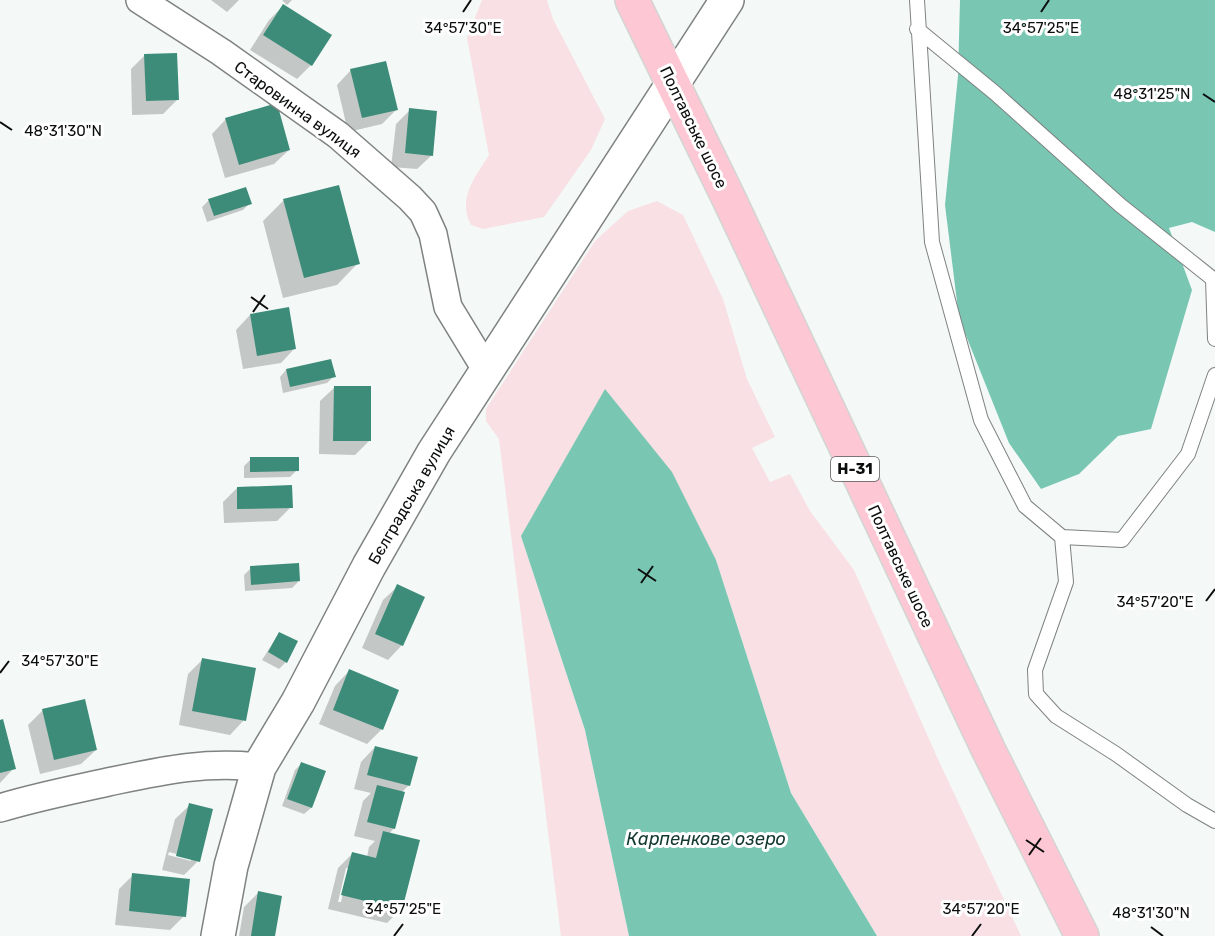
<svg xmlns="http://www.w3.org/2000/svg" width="1215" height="936" font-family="Rubik,sans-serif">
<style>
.green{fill:#f8e0e4}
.water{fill:#79c7b3}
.shadow{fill:#0003;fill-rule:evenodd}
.building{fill:#3d8c79}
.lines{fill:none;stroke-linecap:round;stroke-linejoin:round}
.lane-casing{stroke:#7e8281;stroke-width:16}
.street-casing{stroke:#7e8281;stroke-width:30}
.secondary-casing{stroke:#7e8281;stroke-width:36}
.primary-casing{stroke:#d3d4d3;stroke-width:36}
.lane{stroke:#fff;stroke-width:14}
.street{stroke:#fff;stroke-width:27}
.secondary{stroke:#fff;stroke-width:33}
.primary{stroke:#fdc8d3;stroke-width:33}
.ticks{fill:none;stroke:#0c0e0d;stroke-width:2}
.labels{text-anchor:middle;stroke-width:6;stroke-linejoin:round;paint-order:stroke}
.shield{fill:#fff;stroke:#555656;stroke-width:1.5}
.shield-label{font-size:15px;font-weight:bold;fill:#0c0e0d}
.street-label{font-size:16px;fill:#0c0e0d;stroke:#fff}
.water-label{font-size:18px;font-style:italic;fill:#133830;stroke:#fff}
.ticks-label{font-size:15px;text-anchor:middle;fill:#0c0e0d;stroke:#fff;stroke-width:6;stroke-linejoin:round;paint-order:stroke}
</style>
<rect width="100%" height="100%" fill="#f4f9f7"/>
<path class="green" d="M 482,0 L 547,0 L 553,19 L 605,119 L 591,150 L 544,217 L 483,229 L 471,225 C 457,199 475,177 489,155 L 467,38 Z
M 657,201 L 683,215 L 723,299 L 747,379 L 775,437 L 752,448 L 770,482 L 790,474 L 810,511 L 854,570 L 937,757 L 1021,936 L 877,936 L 791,793 L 716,560 L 521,536 L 585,730 L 629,936 L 561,936 L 499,439 L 486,421 L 486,409 L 595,241 L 628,211 Z"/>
<path class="water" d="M 960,0 L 1215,0 L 1215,232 L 1192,222 L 1169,228 L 1192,290 L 1151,429 L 1118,436 L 1079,474 L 1041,489 L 1009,443 L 959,318 L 945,205 L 958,76 Z
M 605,389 L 672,472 L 716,560 L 791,793 L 877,936 L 629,936 L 585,730 L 521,536 Z"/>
<path class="shadow" d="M 211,0 L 239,0 L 227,12 Z
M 282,0 L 292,0 L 287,5 Z
M 283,6 L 311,65 L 297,79 L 250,50 L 269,20 Z
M 145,55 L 178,99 L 163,114 L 132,115 L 131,69 Z
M 351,70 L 396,110 L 382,124 L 348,132 L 337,85 Z
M 410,110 L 432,155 L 417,169 L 391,167 L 396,124 Z
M 226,119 L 289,150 L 274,164 L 225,178 L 212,134 Z
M 209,200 L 250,203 L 243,210 L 207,222 L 202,207 Z
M 284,200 L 358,263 L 337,285 L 283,298 L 263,221 Z
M 250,315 L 295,348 L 281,363 L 243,369 L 236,330 Z
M 286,370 L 334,376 L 327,383 L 283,393 L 280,377 Z
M 335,387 L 369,441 L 355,455 L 319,454 L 320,401 Z
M 251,459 L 297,470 L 290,477 L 244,478 L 244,466 Z
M 237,488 L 291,507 L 277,521 L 224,523 L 223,502 Z
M 251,568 L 299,581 L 292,588 L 245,591 L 244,575 Z
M 398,586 L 402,645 L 388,660 L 362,648 L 383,600 Z
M 279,633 L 286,662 L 279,669 L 262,660 Z
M 202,660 L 244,720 L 230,735 L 179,725 L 188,674 Z
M 349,671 L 397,691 L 381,730 L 367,744 L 319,724 L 335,686 Z
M 84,701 L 96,750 L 81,764 L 40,774 L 28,725 L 42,711 Z
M 0,721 L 14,768 L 0,783 Z
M 375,747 L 409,785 L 401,793 L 394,828 L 389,834 L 401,909 L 387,923 L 328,909 L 338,868 L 352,854 L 367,857 L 369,847 L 375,841 L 354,836 L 363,801 L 371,793 L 354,789 L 361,762 ZM 346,868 L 349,868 L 341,902 L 338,902 Z
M 301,764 L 311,808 L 304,814 L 282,806 L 295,770 Z
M 190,805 L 198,861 L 184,875 L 162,870 L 175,819 ZM 169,852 L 191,858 L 191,861 L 168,855 Z
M 133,875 L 184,916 L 170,930 L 115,925 L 119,889 Z
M 258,893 L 274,936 L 239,936 L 244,907 Z"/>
<path class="building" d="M 283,4 L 332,35 L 312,66 L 263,35 Z
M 177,53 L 179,100 L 146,101 L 144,54 Z
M 386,61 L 398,110 L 362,118 L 350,69 Z
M 277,103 L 290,150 L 239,165 L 225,118 Z
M 409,108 L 437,111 L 433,156 L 405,153 Z
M 339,185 L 360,264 L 304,278 L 283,199 Z
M 246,187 L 252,204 L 214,216 L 208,199 Z
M 289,307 L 296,349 L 257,356 L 250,314 Z
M 331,359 L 336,377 L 290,387 L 286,369 Z
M 334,386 L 371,386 L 371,441 L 333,441 Z
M 250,457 L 299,457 L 299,471 L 250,472 Z
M 292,485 L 293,508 L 237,509 L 237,487 Z
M 299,563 L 300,581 L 251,585 L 250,566 Z
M 397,584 L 425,597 L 403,646 L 375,634 Z
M 279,632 L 298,641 L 287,663 L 268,652 Z
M 202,658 L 256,668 L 246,721 L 192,711 Z
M 349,669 L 399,690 L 383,730 L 333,710 Z
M 85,699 L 97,750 L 54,760 L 42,709 Z
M 3,719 L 16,769 L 0,773 L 0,720 Z
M 375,746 L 418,757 L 410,786 L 367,775 Z
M 301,762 L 326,771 L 312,808 L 287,799 Z
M 377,785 L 405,792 L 395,829 L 367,822 Z
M 189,803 L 213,809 L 200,862 L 176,856 Z
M 383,831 L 420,840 L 402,910 L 341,895 L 352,852 L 376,858 Z
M 132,873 L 190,879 L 186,917 L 129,911 Z
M 258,891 L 282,896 L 275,936 L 251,936 Z"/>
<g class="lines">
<defs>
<path id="lane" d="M 917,0 L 932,242 L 981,420 L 1025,506 L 1062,537 L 1122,540 L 1188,454 L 1215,375
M 917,29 L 995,93 L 1120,205 L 1213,279 L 1215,339
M 1062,537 L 1066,582 L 1035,670 L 1036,694 L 1056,716 L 1116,754 L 1187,805 L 1215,821"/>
<path id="street" d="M 140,0 L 221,52 L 338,135 L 410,198 L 423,212 L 433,234 L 448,307 L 487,371
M 0,808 C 36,797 72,790 108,782 C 161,771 204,761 259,767"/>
<path id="secondary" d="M 218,936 L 231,866 L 259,767 L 298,702 L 369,566 L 434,452 L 727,0"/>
<path id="primary" d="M 632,0 L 730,201 L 989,751 L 1082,936"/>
</defs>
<use href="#lane" class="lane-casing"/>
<use href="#street" class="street-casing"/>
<use href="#secondary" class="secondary-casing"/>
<use href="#primary" class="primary-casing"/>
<use href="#lane" class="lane"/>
<use href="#street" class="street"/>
<use href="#secondary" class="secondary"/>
<use href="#primary" class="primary"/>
</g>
<path class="ticks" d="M 463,12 L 471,0M 1041,12 L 1049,0M 1203,94 L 1215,102M 0,122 L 12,130M 251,297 L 268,309M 253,312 L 265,295M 638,569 L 656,581M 641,583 L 653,566M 1206,601 L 1215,589M 0,673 L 9,661M 1026,840 L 1044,852M 1029,855 L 1041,838M 1151,927 L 1163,936M 394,936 L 403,924M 972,936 L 981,924"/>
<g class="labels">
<rect class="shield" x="831" y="457" width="48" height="24" rx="4.5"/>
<g class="shield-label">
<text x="855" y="474">Н-31</text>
</g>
<g class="street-label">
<text transform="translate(298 109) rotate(36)" y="6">Старовинна вулиця</text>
<text transform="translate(694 127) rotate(64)" y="6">Полтавське шосе</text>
<text transform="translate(411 495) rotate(-60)" y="6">Бєлградська вулиця</text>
<text transform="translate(901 566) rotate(65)" y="6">Полтавське шосе</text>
</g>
<g class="water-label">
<text x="706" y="845">Карпенкове озеро</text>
</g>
</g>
<g class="ticks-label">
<text x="463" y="33">34°57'30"E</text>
<text x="1041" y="33">34°57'25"E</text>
<text x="1152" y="99">48°31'25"N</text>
<text x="63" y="136">48°31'30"N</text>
<text x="1155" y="607">34°57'20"E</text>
<text x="60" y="666">34°57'30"E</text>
<text x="403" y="914">34°57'25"E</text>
<text x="981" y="914">34°57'20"E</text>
<text x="1151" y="918">48°31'30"N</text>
</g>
</svg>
